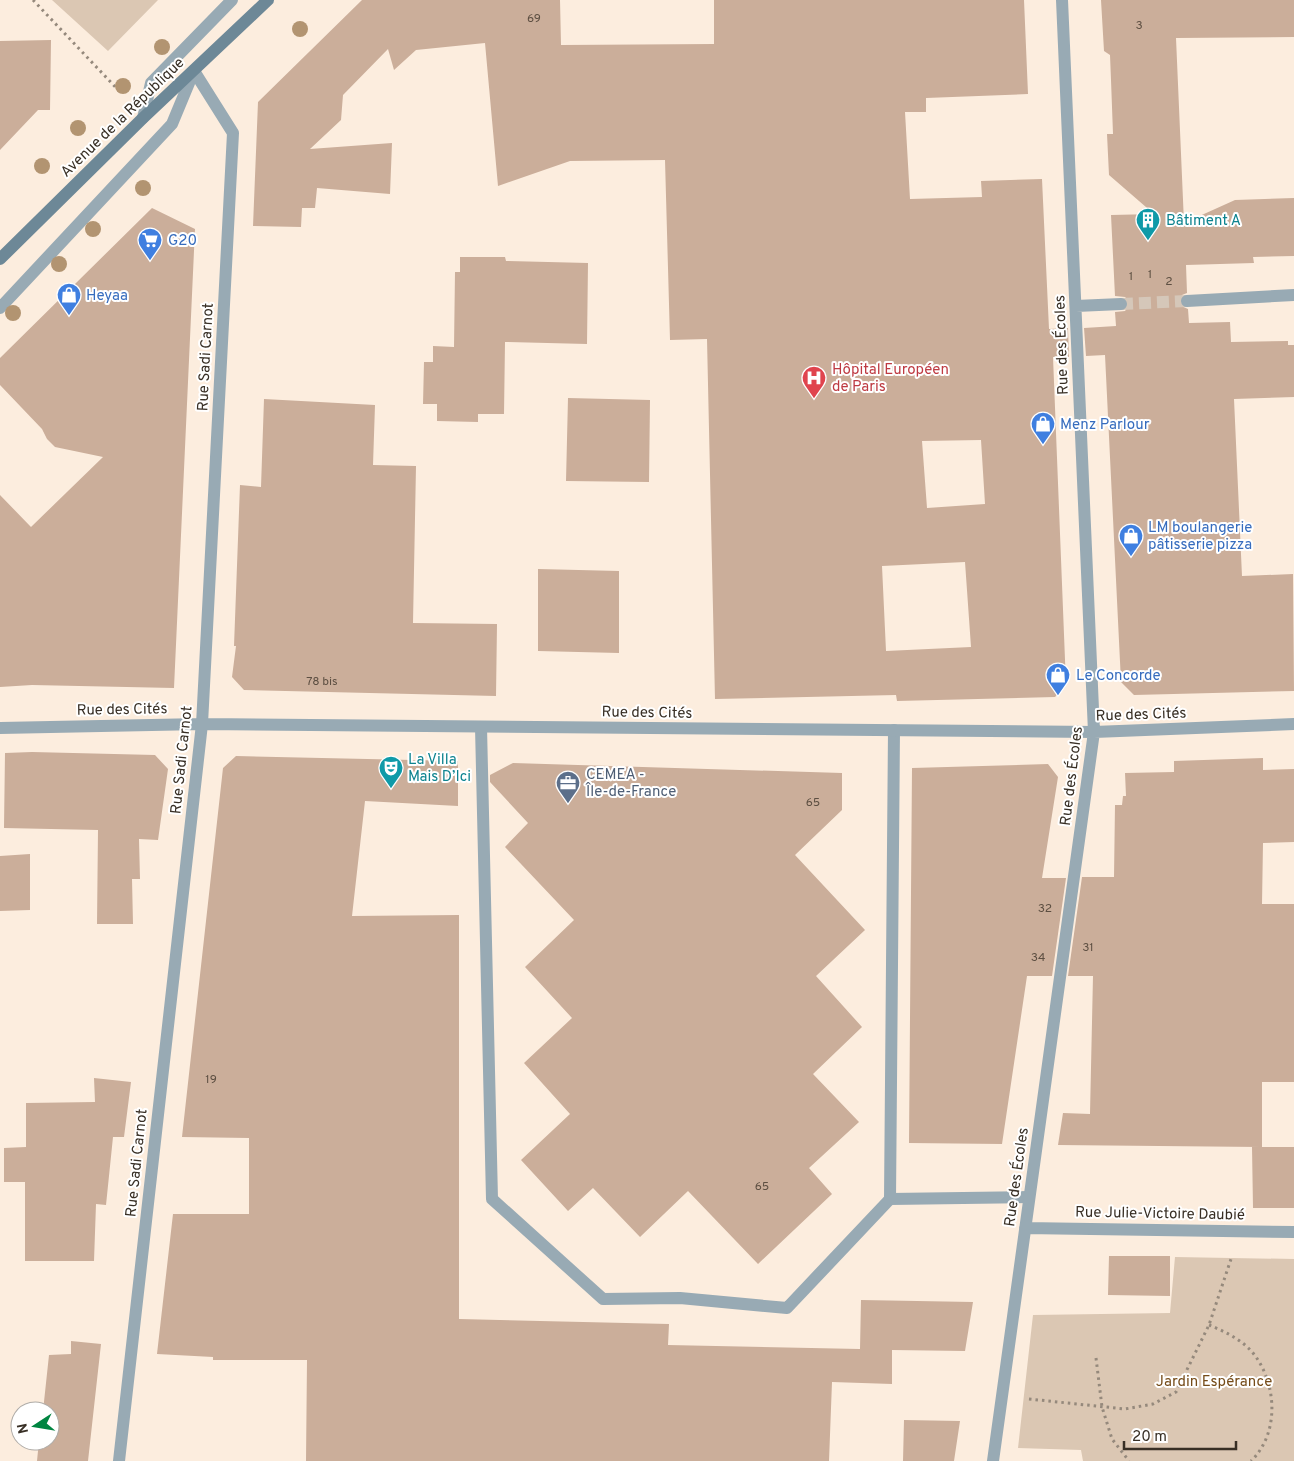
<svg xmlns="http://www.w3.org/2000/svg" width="1294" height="1461" font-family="Overpass,sans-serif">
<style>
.green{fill:#dbc7b3}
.building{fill:#cbae9a;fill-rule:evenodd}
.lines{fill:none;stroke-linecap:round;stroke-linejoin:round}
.minor-tunnel{stroke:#d5c7b9;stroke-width:12;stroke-dasharray:12 6;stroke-linecap:butt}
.path{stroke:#95897c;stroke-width:3;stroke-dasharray:2.5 4;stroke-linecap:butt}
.service{stroke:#98aab4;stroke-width:12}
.minor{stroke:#98aab4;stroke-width:12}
.secondary{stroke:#6d8897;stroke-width:12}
.tree{fill:#b29471}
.labels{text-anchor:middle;stroke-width:4;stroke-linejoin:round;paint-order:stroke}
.number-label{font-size:12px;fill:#5d4f42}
.street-label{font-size:15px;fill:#382f25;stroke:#fff}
.culture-label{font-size:15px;fill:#0d838f;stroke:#fff;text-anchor:start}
.shop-label{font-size:15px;fill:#366cbe;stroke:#fff;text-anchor:start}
.health-label{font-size:15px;fill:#be3a42;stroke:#fff;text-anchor:start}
.service-label{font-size:15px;fill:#4e5e75;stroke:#fff;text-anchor:start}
.park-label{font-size:15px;fill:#754b18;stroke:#fff}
</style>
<rect width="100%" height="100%" fill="#fcedde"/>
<path class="green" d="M 52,0 L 158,0 L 108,51 Z
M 1175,1257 L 1294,1259 L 1294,1461 L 1083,1461 L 1081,1450 L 1018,1448 L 1033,1315 L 1170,1313 Z"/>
<path class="building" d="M 362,0 L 560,0 L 561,45 L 714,44 L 714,0 L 1024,0 L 1028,94 L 926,98 L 926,112 L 905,112 L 910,199 L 982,197 L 981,181 L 1042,179 L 1049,329 L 1068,328 L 1069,357 L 1053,357 L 1066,685 L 1055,697 L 897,701 L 896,695 L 715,699 L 707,339 L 670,340 L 665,160 L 570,161 L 498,186 L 485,43 L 416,50 L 394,70 L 388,49 L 343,95 L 341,120 L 310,149 L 392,143 L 390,194 L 317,188 L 315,208 L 302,208 L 301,227 L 253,226 L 258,102 ZM 981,440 L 985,504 L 927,508 L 922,441 ZM 965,562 L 971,647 L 886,651 L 882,566 Z
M 1101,0 L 1294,0 L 1294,37 L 1176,38 L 1184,223 L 1235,200 L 1294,198 L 1294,256 L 1253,257 L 1254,263 L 1186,265 L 1187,293 L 1182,295 L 1179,301 L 1181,306 L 1188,309 L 1189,323 L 1230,322 L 1231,342 L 1288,341 L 1288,345 L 1294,345 L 1294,397 L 1234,399 L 1242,576 L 1293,574 L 1294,691 L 1134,695 L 1121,682 L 1105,355 L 1086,356 L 1084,328 L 1116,326 L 1115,312 L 1125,311 L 1128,307 L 1128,300 L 1125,297 L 1115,296 L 1111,215 L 1154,214 L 1109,175 L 1107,134 L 1113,134 L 1111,80 L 1110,55 L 1104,51 Z
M 51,40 L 50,110 L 38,110 L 0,150 L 0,41 Z
M 152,208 L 195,229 L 174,688 L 32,685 L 0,687 L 0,495 L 31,527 L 103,457 L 55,447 L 47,439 L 42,429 L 0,385 L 0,358 Z
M 460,257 L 505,257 L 506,261 L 588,263 L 587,344 L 505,342 L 504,414 L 478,414 L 478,422 L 437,421 L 437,404 L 423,404 L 424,362 L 433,362 L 433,346 L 454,347 L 455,272 L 460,272 Z
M 568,398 L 650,400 L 649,482 L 566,481 Z
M 264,399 L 375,405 L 373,465 L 416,466 L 413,623 L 497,624 L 496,696 L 244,690 L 232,677 L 236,646 L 234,646 L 240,485 L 261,487 Z
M 538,569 L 619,571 L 619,653 L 538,651 Z
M 32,752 L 155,755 L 168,769 L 158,840 L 139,839 L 140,879 L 132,879 L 133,924 L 97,924 L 98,830 L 4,828 L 5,753 Z
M 236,756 L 458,761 L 458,806 L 365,801 L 352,916 L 459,915 L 459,1319 L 669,1324 L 668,1345 L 860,1349 L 861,1300 L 973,1302 L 965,1351 L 892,1350 L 892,1384 L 832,1382 L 829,1461 L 306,1461 L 307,1360 L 213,1360 L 213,1357 L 157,1354 L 173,1214 L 249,1214 L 249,1138 L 182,1137 L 223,768 Z
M 1263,758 L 1263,770 L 1294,769 L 1294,842 L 1263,843 L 1262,904 L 1294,904 L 1294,1082 L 1262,1082 L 1262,1147 L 1294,1147 L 1294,1208 L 1253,1208 L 1252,1147 L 1260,1147 L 1058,1145 L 1063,1113 L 1090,1114 L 1093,976 L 1068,976 L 1082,877 L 1114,877 L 1115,805 L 1122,805 L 1123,796 L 1126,796 L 1125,773 L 1174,772 L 1174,761 Z
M 513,763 L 842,773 L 842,810 L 795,855 L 865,930 L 816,976 L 862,1027 L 813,1074 L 859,1122 L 809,1168 L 832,1194 L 758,1264 L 688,1191 L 640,1237 L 593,1188 L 568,1211 L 521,1160 L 570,1114 L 524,1063 L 572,1018 L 525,967 L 574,920 L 505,847 L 528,823 L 490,782 L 490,775 Z
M 1048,764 L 1058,777 L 1042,878 L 1066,878 L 1052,976 L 1027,976 L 1002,1144 L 909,1143 L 912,768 Z
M 30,854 L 30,910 L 0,911 L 0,856 Z
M 94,1078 L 131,1082 L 124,1137 L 113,1137 L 106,1205 L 96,1204 L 94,1261 L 25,1261 L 25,1182 L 4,1182 L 4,1148 L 26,1147 L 26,1103 L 95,1102 Z
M 1109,1256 L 1170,1256 L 1170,1296 L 1108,1295 Z
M 71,1341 L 101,1344 L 88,1461 L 37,1461 L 39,1441 L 50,1441 L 50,1411 L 43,1411 L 49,1355 L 71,1354 Z
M 904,1420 L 960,1421 L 954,1461 L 903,1461 Z"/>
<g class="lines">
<path class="minor-tunnel" d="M 1121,304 L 1187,301"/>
<path class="path" d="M 33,0 L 121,93
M 1209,1325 C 1226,1332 1245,1341 1256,1357 C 1277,1387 1279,1434 1251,1461
M 1096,1358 L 1102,1407 L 1112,1439 L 1129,1461
M 1029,1399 L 1125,1409 L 1153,1404 L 1176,1392 L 1209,1325 L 1232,1256"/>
<path class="service" d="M 143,118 L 151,83 L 232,0
M 0,308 L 172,124 L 194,71
M 481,727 L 492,1199 L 603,1299 L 680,1298 L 787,1308 L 890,1199 L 894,730
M 890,1199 L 1029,1197"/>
<path class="minor" d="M 1187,301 L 1294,295
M 1076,306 L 1121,304
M 0,728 L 202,724 L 1094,732 L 1294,724
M 1025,1228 L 1294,1232
M 119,1461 L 202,724 L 233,133 L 194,71
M 993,1461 L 1094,732 L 1062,0"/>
<path class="secondary" d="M 0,259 L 143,118 L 268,0"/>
</g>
<g class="tree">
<circle cx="300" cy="29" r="8"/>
<circle cx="162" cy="47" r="8"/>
<circle cx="123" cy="86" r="8"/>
<circle cx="78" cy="128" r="8"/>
<circle cx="42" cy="166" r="8"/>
<circle cx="143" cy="188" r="8"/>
<circle cx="93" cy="229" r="8"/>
<circle cx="59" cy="264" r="8"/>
<circle cx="13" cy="313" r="8"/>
</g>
<defs>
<symbol id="building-pin" viewBox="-11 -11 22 30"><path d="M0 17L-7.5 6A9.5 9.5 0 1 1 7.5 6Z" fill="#0f9aa8" stroke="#fff"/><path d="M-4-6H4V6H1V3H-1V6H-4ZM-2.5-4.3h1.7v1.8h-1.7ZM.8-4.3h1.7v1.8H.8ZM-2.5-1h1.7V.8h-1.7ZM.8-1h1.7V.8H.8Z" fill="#fff"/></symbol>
<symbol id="supermarket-pin" viewBox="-11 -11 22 30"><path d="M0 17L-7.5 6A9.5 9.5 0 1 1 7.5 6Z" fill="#3f7fe0" stroke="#fff"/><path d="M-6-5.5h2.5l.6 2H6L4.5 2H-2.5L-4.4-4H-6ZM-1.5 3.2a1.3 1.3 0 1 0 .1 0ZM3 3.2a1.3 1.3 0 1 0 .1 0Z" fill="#fff"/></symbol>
<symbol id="shop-pin" viewBox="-11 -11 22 30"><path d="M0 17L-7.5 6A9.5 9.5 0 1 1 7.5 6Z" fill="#3f7fe0" stroke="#fff"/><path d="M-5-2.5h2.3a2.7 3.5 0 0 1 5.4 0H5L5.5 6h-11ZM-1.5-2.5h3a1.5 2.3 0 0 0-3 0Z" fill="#fff"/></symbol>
<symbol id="hospital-pin" viewBox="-11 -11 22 30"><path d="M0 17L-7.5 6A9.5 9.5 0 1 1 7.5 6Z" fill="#e0444e" stroke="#fff"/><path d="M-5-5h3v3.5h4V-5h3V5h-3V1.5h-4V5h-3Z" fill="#fff"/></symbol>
<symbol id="theatre-pin" viewBox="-11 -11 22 30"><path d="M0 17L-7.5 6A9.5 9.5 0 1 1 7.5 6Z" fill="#0f9aa8" stroke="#fff"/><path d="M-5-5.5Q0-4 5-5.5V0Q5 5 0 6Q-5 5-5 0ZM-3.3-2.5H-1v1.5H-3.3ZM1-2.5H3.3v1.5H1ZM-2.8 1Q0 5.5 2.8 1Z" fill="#fff"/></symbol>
<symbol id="office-pin" viewBox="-11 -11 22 30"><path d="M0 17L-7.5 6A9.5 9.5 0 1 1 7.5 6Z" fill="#5c6f8a" stroke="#fff"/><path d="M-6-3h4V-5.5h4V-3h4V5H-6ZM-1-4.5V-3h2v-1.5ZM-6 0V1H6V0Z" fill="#fff"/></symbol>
</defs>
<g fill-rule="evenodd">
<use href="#building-pin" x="1134" y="206" width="28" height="38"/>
<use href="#supermarket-pin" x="136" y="226" width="28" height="38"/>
<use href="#shop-pin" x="55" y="281" width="28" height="38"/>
<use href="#hospital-pin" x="800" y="364" width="28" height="38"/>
<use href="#shop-pin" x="1029" y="410" width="28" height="38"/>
<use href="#shop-pin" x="1117" y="522" width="28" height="38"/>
<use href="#shop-pin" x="1044" y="661" width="28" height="38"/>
<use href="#theatre-pin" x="377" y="754" width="28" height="38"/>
<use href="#office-pin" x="554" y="769" width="28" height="38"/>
</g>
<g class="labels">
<g class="number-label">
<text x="534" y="22">69</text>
<text x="1139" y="29">3</text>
<text x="1150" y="278">1</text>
<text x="1131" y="280">1</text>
<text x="1169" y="285">2</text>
<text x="322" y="685">78 bis</text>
<text x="813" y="806">65</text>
<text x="1045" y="912">32</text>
<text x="1088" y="951">31</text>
<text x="1038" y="961">34</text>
<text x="211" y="1083">19</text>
<text x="762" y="1190">65</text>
</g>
<g class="street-label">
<text transform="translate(122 117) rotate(-44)" y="5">Avenue de la République</text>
<text transform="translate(1061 345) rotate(-92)" y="5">Rue des Écoles</text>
<text transform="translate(205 357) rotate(-87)" y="5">Rue Sadi Carnot</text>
<text transform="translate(122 709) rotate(-1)" y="5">Rue des Cités</text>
<text transform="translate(647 712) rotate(1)" y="5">Rue des Cités</text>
<text transform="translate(1141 714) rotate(-2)" y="5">Rue des Cités</text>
<text transform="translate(181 760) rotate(-84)" y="5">Rue Sadi Carnot</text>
<text transform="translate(1071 776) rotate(-83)" y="5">Rue des Écoles</text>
<text transform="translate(136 1163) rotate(-84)" y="5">Rue Sadi Carnot</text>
<text transform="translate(1016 1177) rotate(-82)" y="5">Rue des Écoles</text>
<text transform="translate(1160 1213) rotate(1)" y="5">Rue Julie-Victoire Daubié</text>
</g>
<g class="culture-label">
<text x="1166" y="225">Bâtiment A</text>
<text x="408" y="764">La Villa<tspan x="408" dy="17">Mais D’Ici</tspan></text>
</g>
<g class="shop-label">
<text x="168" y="245">G20</text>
<text x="86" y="300">Heyaa</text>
<text x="1060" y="429">Menz Parlour</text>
<text x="1148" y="532">LM boulangerie<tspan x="1148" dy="17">pâtisserie pizza</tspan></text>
<text x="1076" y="680">Le Concorde</text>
</g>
<g class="health-label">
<text x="832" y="374">Hôpital Européen<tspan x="832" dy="17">de Paris</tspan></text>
</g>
<g class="service-label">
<text x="586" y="779">CEMEA -<tspan x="586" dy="17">Île-de-France</tspan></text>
</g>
<g class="park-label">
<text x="1214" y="1386">Jardin Espérance</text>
</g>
</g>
<g transform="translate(35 1426) rotate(258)"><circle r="24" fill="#ffffff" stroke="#afaca8"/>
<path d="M0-4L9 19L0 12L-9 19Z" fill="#008541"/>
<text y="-8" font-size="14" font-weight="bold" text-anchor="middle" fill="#382f25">N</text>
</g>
<path d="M1124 1441v8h112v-8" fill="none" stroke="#382f25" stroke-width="2.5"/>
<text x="1132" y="1441" font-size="15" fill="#382f25" stroke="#ffffff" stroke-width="4" paint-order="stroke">20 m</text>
</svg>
